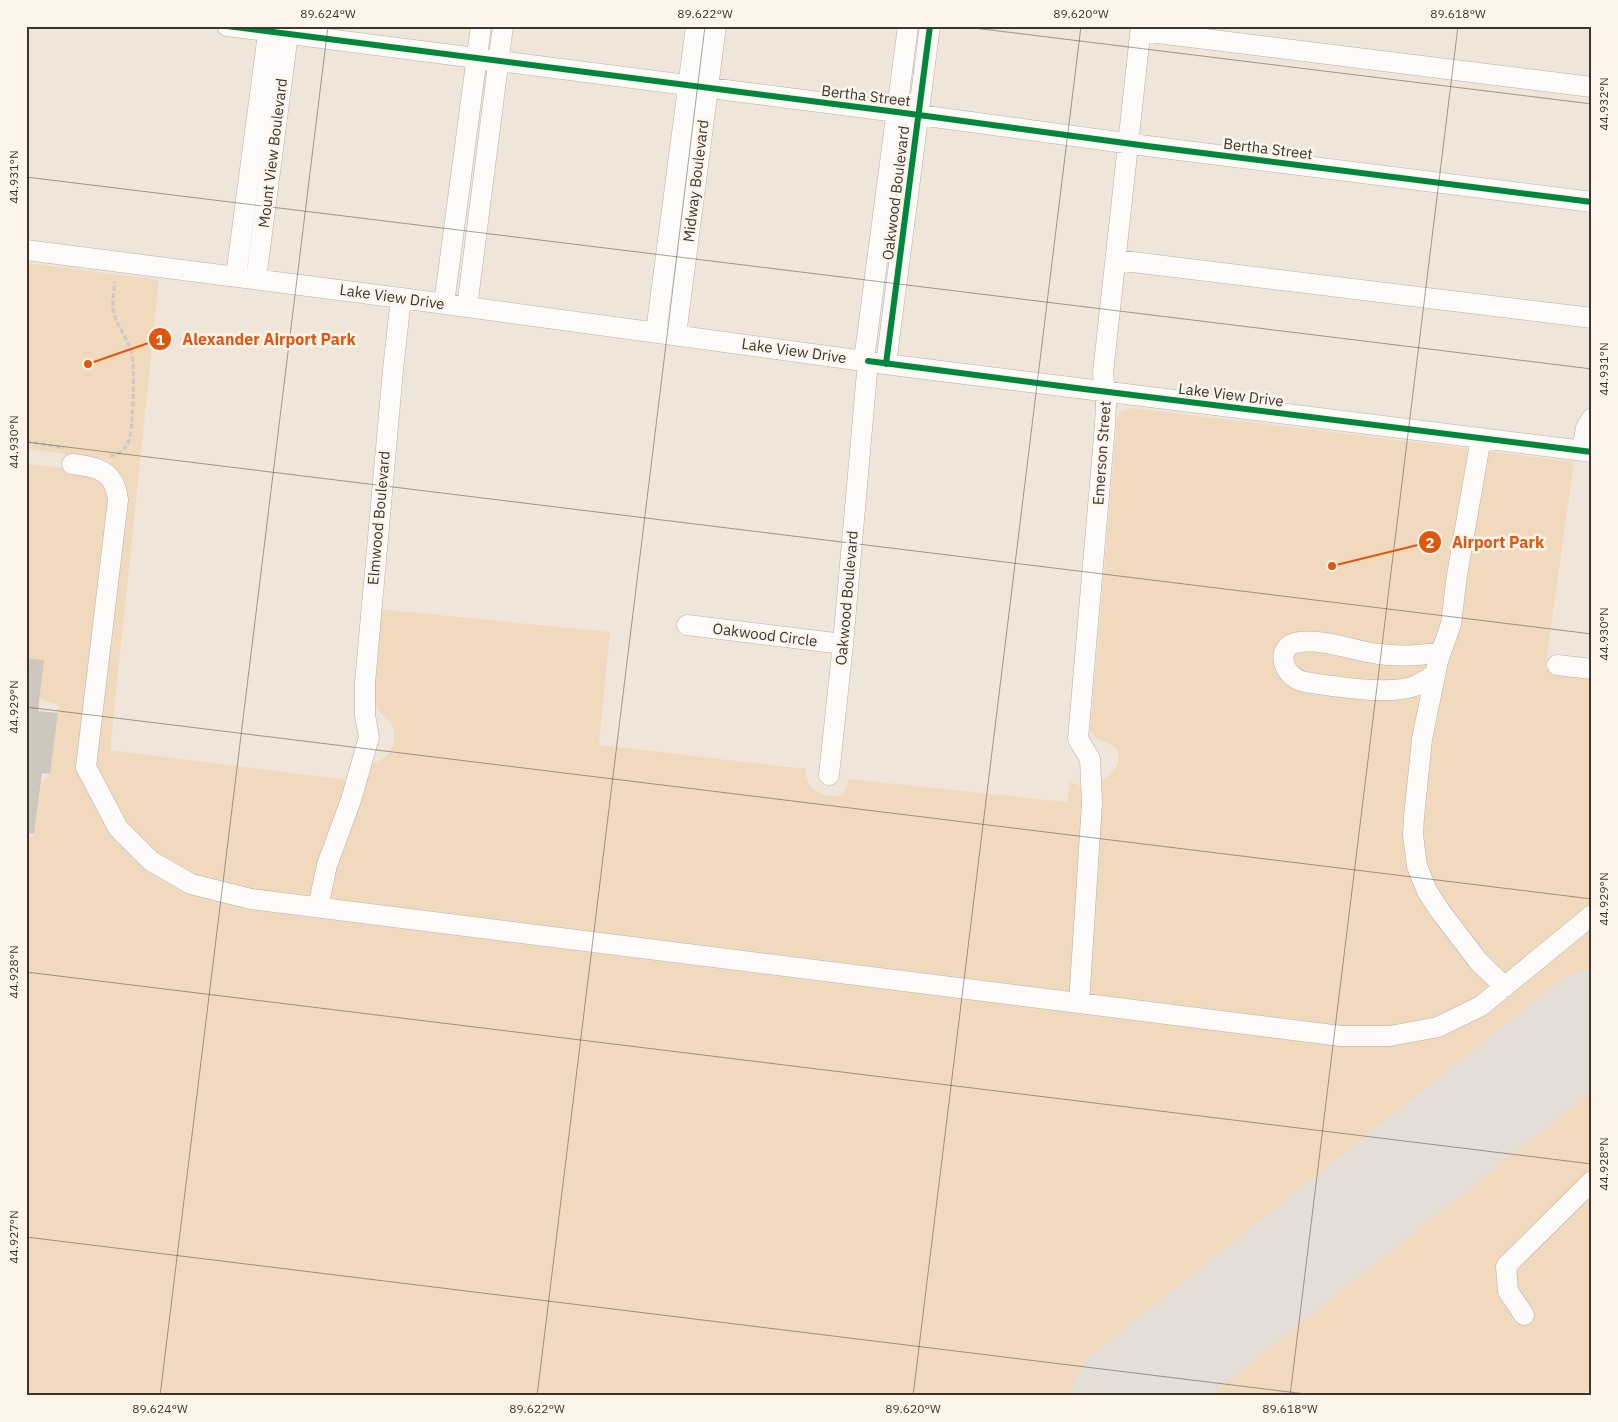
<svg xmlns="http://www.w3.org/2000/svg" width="1618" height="1422" font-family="'IBM Plex Sans',sans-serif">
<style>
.green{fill:#f1d9be}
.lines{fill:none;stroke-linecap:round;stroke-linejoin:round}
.runway{stroke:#e5ded6;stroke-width:106}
.building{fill:#cfc7be}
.minor-casing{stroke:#b8b0a6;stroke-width:21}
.path{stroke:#ccc9c5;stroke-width:3;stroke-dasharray:5 2.5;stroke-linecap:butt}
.minor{stroke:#fdfbf9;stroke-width:20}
.cycleway-casing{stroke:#fdf5ec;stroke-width:9}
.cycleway{stroke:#00873e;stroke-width:6}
.ticks{fill:none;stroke:#3c352c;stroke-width:1;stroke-opacity:0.45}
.labels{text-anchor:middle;stroke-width:5;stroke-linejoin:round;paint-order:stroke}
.street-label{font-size:15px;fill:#3c352c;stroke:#fdf5ec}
.leader{fill:none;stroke:#df570e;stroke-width:2}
.callout-dot{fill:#df570e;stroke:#fdf5ec;stroke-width:2}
.mark-label{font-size:15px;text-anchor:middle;font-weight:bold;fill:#fff}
.callout-label{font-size:16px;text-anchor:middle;font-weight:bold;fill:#df570e;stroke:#fdf5ec;stroke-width:5;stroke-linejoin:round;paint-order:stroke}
.neatline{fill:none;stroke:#3c352c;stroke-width:2}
.ticks-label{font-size:12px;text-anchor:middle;fill:#3c352c}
</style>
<rect width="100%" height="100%" fill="#efe5d9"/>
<path class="green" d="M 26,263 L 159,280 L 110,750 L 348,780 L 352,757 C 373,772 397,757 394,731 C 393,721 382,717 378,709 C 375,704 373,696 372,691 C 371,683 373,675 374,667 C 375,648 377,629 378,609 L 610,632 L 599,745 L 806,769 C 806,773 805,777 807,781 C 811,792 832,800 842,794 C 847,790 848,784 848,779 L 1067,802 L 1070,781 C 1073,783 1077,785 1081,786 C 1096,787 1124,771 1118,752 C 1114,741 1095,742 1090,731 L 1117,419 L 1120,411 L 1133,408 L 1574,462 L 1545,669 L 1592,675 L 1592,986 L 1075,1396 L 26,1396 L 26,836 L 34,836 L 41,784 L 50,774 L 59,705 L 39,699 L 43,660 L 26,658 L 26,464 L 71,469 L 72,459 L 127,462 L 26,449 Z
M 1592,1071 L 1592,1387 L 1581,1396 L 1186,1396 Z"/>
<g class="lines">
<path class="runway" d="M 1125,1396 L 1592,1023"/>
</g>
<path class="building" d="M 26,658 L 44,660 L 38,711 L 58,713 L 50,774 L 42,773 L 34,834 L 26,833 Z"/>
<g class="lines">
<defs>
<path id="minor" d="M 227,26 L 897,112 L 1147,146 L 1592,202
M 1141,31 L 1592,87
M 26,250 L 401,298 L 893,365 L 1592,452
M 1116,260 L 1592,318
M 236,276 L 269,26
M 256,279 L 289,26
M 444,304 L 481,26
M 467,307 L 503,26
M 656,332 L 696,26
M 676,335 L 716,26
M 864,360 L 908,26
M 886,364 L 930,26
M 1481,438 L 1457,575 L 1451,624 L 1438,661 L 1422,739 L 1414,817 L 1413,835 L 1417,866 L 1427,891 L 1440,911 L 1479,962 L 1505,987
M 1582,451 L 1586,428 L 1592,418
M 72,464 C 97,467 115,470 118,500 L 86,767 L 118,828 L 151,861 L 191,884 L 251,899 L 1341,1036 L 1390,1036 L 1438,1027 L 1481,1006 L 1592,915
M 687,625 L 843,644
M 1557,665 L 1592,669
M 1435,674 C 1428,679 1420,684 1412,687 C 1385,695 1333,686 1305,682 C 1282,678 1273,645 1300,642 C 1326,639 1353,651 1379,654 C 1400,657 1419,655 1440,653
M 829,775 L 843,644 L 868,361
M 318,907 L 327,865 L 351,800 L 369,737 L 365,715 L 365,683 L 393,370 L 401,298
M 1079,1003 L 1092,803 L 1090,759 L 1078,739 L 1105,425 L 1106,404 L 1103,373 L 1141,26
M 1524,1315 L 1508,1291 L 1506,1266 L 1592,1181"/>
</defs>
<use href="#minor" class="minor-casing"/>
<path class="path" d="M 26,441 L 64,448
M 110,456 C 119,455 126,449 129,440 C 133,430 135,366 132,355 C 129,338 115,325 113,309 C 112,300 114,291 115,282"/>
<use href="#minor" class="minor"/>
<defs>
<path id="cycleway" d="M 227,26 L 897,112 L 1147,146 L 1592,202
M 868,361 L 1084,389 L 1592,452
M 886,364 L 930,26"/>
</defs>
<use href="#cycleway" class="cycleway-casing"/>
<use href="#cycleway" class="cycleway"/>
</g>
<path class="ticks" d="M 958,26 L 1592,104M 26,177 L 1592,369M 26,442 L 1592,634M 26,707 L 1592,899M 26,972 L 1592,1164M 26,1237 L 1322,1396M 160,1396 L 328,26M 537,1396 L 705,26M 913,1396 L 1081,26M 1290,1396 L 1458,26"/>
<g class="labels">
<g class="street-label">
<text transform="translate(866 96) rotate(7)" y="5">Bertha Street</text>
<text transform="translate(1268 149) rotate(7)" y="5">Bertha Street</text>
<text transform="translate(273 153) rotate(-83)" y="5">Mount View Boulevard</text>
<text transform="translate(696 181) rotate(-83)" y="5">Midway Boulevard</text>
<text transform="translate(896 193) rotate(-83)" y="5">Oakwood Boulevard</text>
<text transform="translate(392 297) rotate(8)" y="5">Lake View Drive</text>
<text transform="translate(794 351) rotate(8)" y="5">Lake View Drive</text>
<text transform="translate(1231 395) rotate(7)" y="5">Lake View Drive</text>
<text transform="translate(1102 453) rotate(-86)" y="5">Emerson Street</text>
<text transform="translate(379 518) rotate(-85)" y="5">Elmwood Boulevard</text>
<text transform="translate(847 598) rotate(-85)" y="5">Oakwood Boulevard</text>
<text transform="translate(765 635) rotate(7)" y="5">Oakwood Circle</text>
</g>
</g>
<path class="leader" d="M88 364L160 339M1332 566L1430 542"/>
<g class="callout-dot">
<circle cx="88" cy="364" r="5"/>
<circle cx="1332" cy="566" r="5"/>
<circle cx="160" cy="339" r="12"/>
<circle cx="1430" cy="542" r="12"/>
</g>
<g class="mark-label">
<text x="160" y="345">1</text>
<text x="1430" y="548">2</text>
</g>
<g class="callout-label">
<text x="269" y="345">Alexander Airport Park</text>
<text x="1498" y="548">Airport Park</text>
</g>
<rect width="1618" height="1422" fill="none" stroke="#fdf5ec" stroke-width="55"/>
<rect x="28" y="28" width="1562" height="1366" class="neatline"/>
<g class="ticks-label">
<text x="328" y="18">89.624°W</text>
<text x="705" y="18">89.622°W</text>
<text x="1081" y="18">89.620°W</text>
<text x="1458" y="18">89.618°W</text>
<text transform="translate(1604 104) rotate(-90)" y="4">44.932°N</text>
<text transform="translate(14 177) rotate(-90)" y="4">44.931°N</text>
<text transform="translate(1604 369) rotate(-90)" y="4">44.931°N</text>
<text transform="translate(14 442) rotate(-90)" y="4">44.930°N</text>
<text transform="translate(1604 634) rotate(-90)" y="4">44.930°N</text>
<text transform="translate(14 707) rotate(-90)" y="4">44.929°N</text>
<text transform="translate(1604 899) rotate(-90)" y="4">44.929°N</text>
<text transform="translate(14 972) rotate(-90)" y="4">44.928°N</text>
<text transform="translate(1604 1164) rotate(-90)" y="4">44.928°N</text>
<text transform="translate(14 1237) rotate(-90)" y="4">44.927°N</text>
<text x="160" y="1413">89.624°W</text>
<text x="537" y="1413">89.622°W</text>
<text x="913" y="1413">89.620°W</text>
<text x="1290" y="1413">89.618°W</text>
</g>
</svg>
